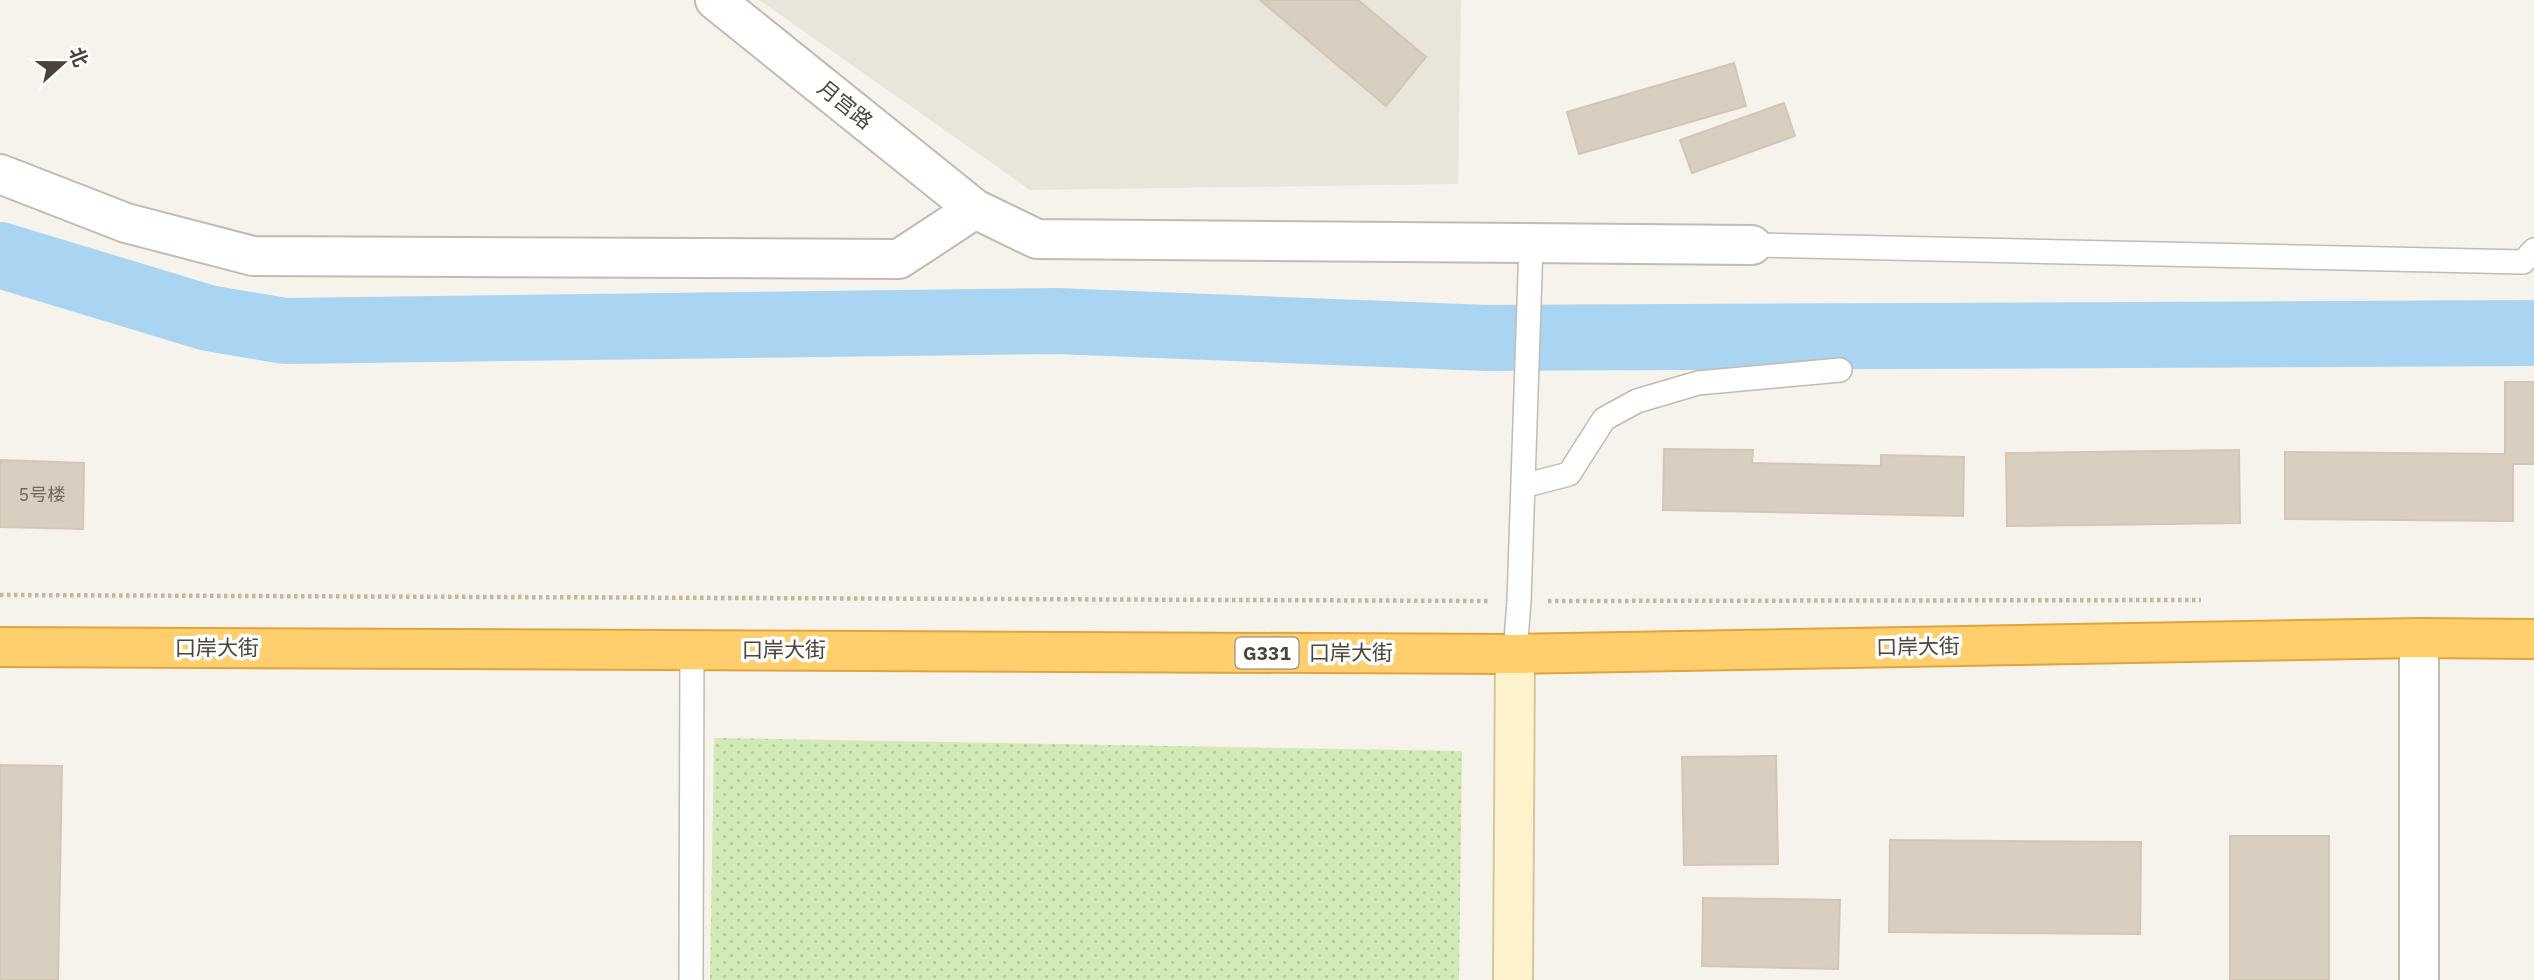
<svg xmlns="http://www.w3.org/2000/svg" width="2534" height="980" font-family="'IBM Plex Sans','Noto Sans SC',sans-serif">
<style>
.residential{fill:#eae5da}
.park{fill:url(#park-dots)}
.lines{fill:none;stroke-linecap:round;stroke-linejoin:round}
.river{stroke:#a9d4f2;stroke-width:66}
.building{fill:#d8cfc1;stroke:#d3c7b4;stroke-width:2}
.lane-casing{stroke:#c2bbae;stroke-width:26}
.street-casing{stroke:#c2bbae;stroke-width:42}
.secondary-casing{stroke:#d6c79b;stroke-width:42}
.highway-casing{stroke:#e0a43c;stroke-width:42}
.path{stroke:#c4b79f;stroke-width:4.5;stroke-dasharray:3.5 3.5;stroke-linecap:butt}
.lane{stroke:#fff;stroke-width:23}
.street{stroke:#fff;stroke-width:38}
.secondary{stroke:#fff3cd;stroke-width:38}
.highway{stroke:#ffcf6e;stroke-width:38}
.labels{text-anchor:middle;stroke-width:7;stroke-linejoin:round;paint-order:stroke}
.number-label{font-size:18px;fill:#6e675b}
.shield{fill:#fff;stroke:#817c74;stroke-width:2}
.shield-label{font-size:19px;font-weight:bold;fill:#4b4439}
.street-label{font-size:21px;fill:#4b4439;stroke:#fff}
</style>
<defs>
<pattern id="park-dots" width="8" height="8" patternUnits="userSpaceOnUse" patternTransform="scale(1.75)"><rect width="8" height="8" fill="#d2eab5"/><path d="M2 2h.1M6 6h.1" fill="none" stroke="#b6ca9c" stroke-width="1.8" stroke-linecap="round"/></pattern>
</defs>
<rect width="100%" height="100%" fill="#f6f3ec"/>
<path class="residential" d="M 759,0 L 1461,0 L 1458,184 L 1030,190 Z"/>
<path class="park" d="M 714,738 L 1462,751 L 1459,980 L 710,980 Z"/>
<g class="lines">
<path class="river" d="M 0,255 L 208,318 L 285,331 L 1056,321 L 1487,338 L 2534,333"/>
</g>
<path class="building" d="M 1260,0 L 1358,0 L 1426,57 L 1386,106 Z
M 1734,63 L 1746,106 L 1579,154 L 1567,112 Z
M 1784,103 L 1795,136 L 1692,173 L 1680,140 Z
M 2505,382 L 2534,382 L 2534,464 L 2513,464 L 2513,521 L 2285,519 L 2285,452 L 2505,454 Z
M 1664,449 L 1753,450 L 1752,463 L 1881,466 L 1881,455 L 1964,457 L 1963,516 L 1663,510 Z
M 2239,450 L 2240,523 L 2007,526 L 2006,453 Z
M 0,460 L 84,463 L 83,529 L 0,527 Z
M 1776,756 L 1778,864 L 1684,865 L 1682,757 Z
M 0,765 L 62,766 L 58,980 L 0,980 Z
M 2230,836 L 2329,836 L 2329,980 L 2230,980 Z
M 1890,840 L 2141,842 L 2140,934 L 1889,932 Z
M 1703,898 L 1840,900 L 1838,969 L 1702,966 Z"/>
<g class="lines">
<defs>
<path id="lane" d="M 1752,245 L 2523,262 L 2534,250
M 1523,486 L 1569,474 L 1604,419 L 1637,401 L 1698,383 L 1840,370
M 1515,654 L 1519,601 L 1531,244
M 691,980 L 692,650"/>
<path id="street" d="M 715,0 L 975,209
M 0,174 L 126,223 L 253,256 L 899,259 L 975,209 L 1037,239 L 1752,245
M 2419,638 L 2419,980"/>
<path id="secondary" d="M 1513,980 L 1515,654"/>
<path id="highway" d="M 0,647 L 1515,654 L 2419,638 L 2534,639"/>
</defs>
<use href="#lane" class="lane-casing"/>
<use href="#street" class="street-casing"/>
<use href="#secondary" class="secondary-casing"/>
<use href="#highway" class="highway-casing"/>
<path class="path" d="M 0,595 L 1490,601
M 1548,601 L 2201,600"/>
<use href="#lane" class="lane"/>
<use href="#street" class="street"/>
<use href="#secondary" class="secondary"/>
<use href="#highway" class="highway"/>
</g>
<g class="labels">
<g class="number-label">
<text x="42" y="501">5号楼</text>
</g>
<rect class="shield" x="1235.5" y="637.5" width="63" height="31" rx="5"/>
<g class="shield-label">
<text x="1267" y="660">G331</text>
</g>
<g class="street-label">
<text transform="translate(845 105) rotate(39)" y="7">月宫路</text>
<text transform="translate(1918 647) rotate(-1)" y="7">口岸大街</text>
<text x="217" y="655">口岸大街</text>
<text x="784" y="657">口岸大街</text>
<text x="1351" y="660">口岸大街</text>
</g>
</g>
<g transform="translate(63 63) rotate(69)" stroke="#ffffff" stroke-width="5" paint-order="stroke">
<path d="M0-5L12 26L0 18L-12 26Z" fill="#4b4439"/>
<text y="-10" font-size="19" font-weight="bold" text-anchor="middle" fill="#4b4439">北</text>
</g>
</svg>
